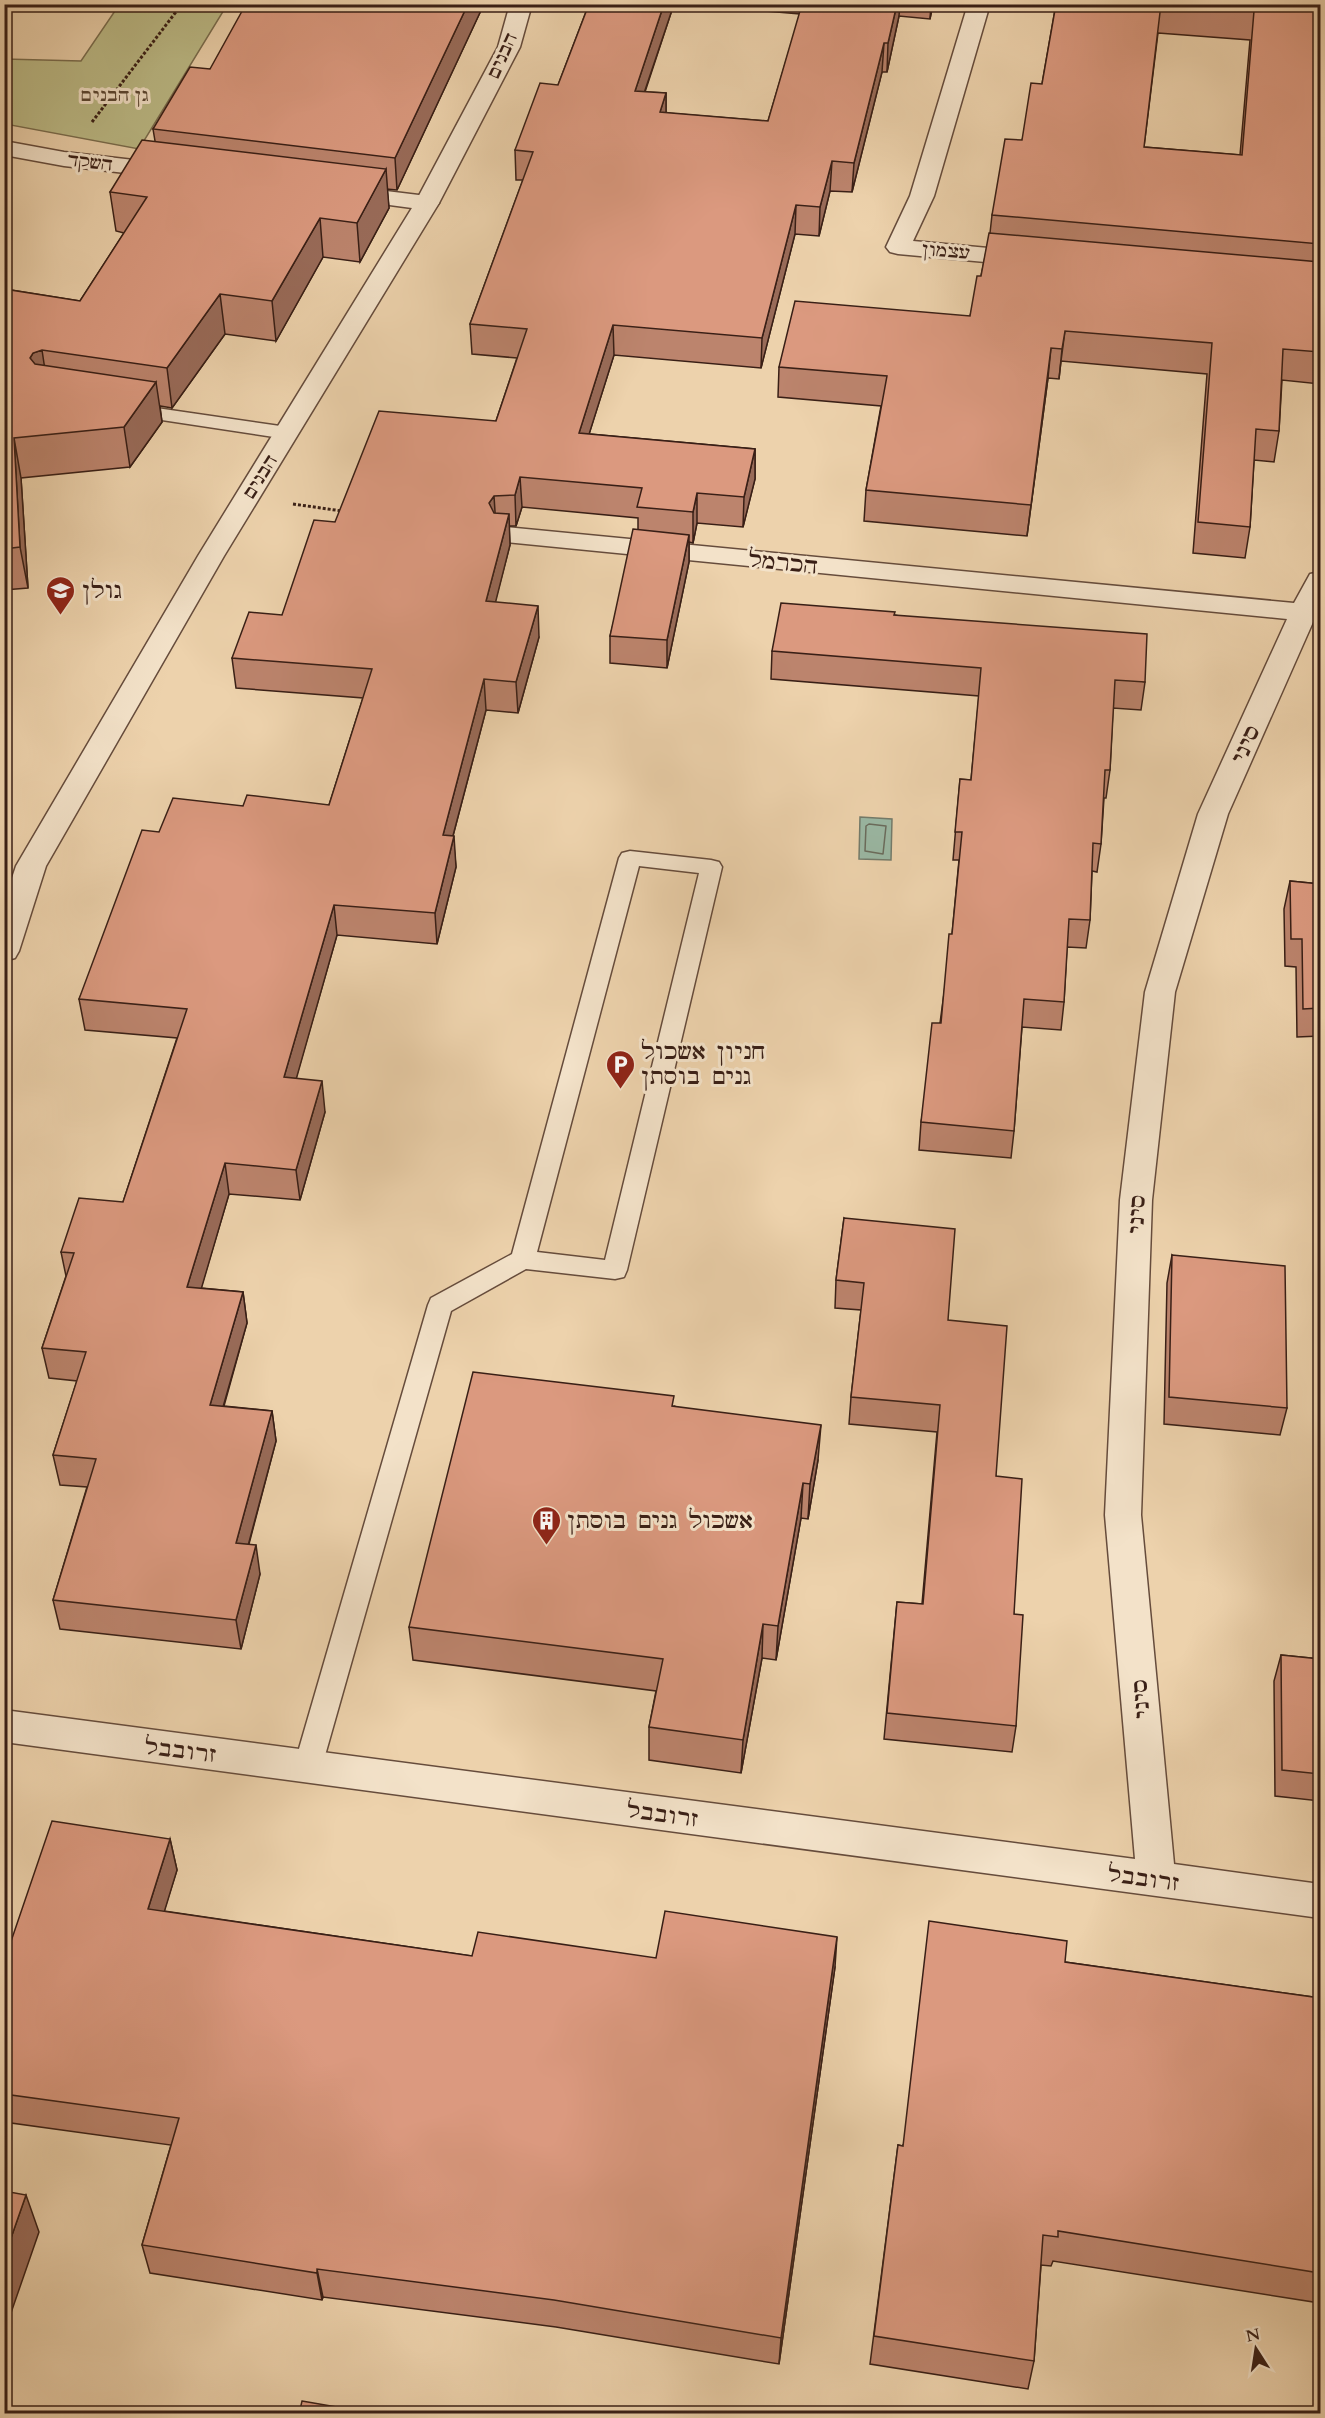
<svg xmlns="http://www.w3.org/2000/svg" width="1325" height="2418" font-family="Cardo,'Frank Ruhl Libre',serif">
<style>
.green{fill:#bcbb87;stroke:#7a6d4e;stroke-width:1.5}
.water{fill:#9ab8a4;stroke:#737b6b;stroke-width:1.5}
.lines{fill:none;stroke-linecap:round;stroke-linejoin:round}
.shore{stroke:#6a6c5d;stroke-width:1.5}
.service-casing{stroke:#664c3c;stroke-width:3}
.minor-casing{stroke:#664c3c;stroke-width:3}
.tertiary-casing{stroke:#664c3c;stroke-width:3}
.path{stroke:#391f16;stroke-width:3;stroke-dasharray:3 2;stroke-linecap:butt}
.service{fill:#f3e2c9;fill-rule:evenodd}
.minor{fill:#f3e2c9;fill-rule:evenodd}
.tertiary{fill:#f3e2c9;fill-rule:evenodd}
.wall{fill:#bc846d;stroke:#391f16;stroke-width:1.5;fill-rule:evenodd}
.shaded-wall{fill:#996b59;stroke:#391f16;stroke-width:1.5}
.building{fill:#db997f;stroke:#391f16;stroke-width:1.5}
.labels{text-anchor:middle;stroke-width:6;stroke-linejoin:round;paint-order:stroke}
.far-street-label{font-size:18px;fill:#391f16;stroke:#f3e2c9}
.far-park-label{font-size:18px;font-style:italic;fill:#5a4632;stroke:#f3e2c9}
.street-label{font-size:22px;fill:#391f16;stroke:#f3e2c9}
.poi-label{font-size:22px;fill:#391f16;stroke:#f3e2c9;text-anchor:start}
</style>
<rect width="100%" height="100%" fill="#edd2ac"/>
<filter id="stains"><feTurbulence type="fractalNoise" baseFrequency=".00333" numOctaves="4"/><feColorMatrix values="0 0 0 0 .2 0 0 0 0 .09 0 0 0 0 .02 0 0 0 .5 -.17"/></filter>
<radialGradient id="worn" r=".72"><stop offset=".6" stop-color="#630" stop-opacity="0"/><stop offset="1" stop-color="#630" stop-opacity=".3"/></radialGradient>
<path class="green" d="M 119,5 L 227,5 L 139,149 L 5,124 L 5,59 L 81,61 Z"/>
<path class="water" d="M 860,817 L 892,819 L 891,860 L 859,859 Z"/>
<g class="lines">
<path class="shore" d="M 869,824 L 886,826 L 883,854 L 865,851 L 866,826 Z"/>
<defs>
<path id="service" d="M 129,404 L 287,427 L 294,429 L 296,433 L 294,437 L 287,439 L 122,414 L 120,410 L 122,406 Z
M 630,851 L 711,860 L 719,862 L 722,867 L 627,1270 L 624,1277 L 615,1279 L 526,1269 L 451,1311 L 322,1766 L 318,1775 L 308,1778 L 298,1775 L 294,1766 L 428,1305 L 431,1298 L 512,1254 L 619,858 L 622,853 ZM 639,866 L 699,873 L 605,1260 L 537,1252 Z"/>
<path id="minor" d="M 968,4 L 990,4 L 934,196 L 913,241 L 1030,252 L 1038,254 L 1042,259 L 1038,264 L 1030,266 L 898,254 L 890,252 L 886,247 L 910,196 Z
M 4,141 L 64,152 L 169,164 L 177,166 L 181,171 L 177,176 L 169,178 L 64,166 L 4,155 Z
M 345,186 L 427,196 L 435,198 L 439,203 L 435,208 L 427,210 L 337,198 L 333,193 L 337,188 Z
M 505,527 L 1294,603 L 1310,574 L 1320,572 L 1320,622 L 1313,622 L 1228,814 L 1175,992 L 1152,1200 L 1141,1515 L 1174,1864 L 1320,1884 L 1320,1918 L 4,1742 L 4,1710 L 1135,1859 L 1105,1515 L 1120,1200 L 1145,992 L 1198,814 L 1287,619 L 496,541 L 492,535 L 496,529 Z"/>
<path id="tertiary" d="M 510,4 L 532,4 L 520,47 L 439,203 L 224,556 L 46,866 L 19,951 L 15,958 L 4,961 L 4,902 L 16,866 L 198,556 L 415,203 L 498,47 Z"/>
</defs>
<use href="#service" class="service-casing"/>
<use href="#minor" class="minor-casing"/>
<use href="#tertiary" class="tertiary-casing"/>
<path class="path" d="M 92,122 L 182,4
M 293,504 L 342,511"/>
<use href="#service" class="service"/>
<use href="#minor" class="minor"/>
<use href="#tertiary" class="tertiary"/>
</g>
<path class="wall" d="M 484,4 L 397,190 L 387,189 L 389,208 L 360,262 L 323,257 L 276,341 L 225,334 L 172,408 L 160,406 L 162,422 L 130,467 L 21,478 L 28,588 L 4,590 L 4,289 L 80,301 L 124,233 L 116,231 L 110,192 L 155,141 L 153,129 L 210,69 Z
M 589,4 L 674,4 L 645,92 L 666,93 L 666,113 L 768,121 L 800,14 L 685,4 L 933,4 L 930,19 L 899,16 L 887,72 L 882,72 L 852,192 L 830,191 L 819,236 L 795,234 L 761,368 L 614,355 L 589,434 L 755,449 L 755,479 L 743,527 L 697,523 L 693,543 L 689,542 L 689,562 L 667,668 L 610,663 L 610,636 L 638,530 L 638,518 L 522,507 L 516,526 L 509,526 L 510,545 L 495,602 L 539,637 L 518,713 L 486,710 L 453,836 L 456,867 L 437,944 L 337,935 L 296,1078 L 325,1112 L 300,1200 L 229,1194 L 201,1288 L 243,1292 L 247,1323 L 224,1406 L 272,1411 L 276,1441 L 249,1544 L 260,1574 L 241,1649 L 60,1629 L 53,1600 L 87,1487 L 60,1485 L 53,1455 L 77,1381 L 49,1378 L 42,1348 L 66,1276 L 61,1252 L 123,1202 L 177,1038 L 85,1030 L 79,999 L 159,832 L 243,806 L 329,805 L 363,698 L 236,688 L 232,658 L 282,615 L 335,522 L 496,421 L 517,358 L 472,354 L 470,324 L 523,180 L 516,180 L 515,150 L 558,85 Z
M 1056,4 L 1320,4 L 1320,384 L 1282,380 L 1279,431 L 1274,462 L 1254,460 L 1250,527 L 1245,558 L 1193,553 L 1207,374 L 1061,361 L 1059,379 L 1048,378 L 1027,536 L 864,521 L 866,490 L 881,406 L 778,397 L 779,367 L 970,316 L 981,276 L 990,233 L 992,215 L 1022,140 L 1042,84 ZM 1158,33 L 1250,40 L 1240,155 L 1144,147 Z
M 895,615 L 1145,682 L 1141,710 L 1113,708 L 1110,770 L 1106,798 L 1104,798 L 1101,844 L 1097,872 L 1092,871 L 1090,920 L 1086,948 L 1067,947 L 1064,1002 L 1061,1030 L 1022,1027 L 1014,1131 L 1011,1158 L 919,1150 L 921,1122 L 940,1023 L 952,934 L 959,860 L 953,860 L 960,779 L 971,780 L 979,696 L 771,679 L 772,651 Z
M 1290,881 L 1320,884 L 1320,1036 L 1297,1037 L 1296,967 L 1285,966 L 1284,909 Z
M 844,1218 L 948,1320 L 996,1476 L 1014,1614 L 1016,1726 L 1012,1752 L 884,1739 L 897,1602 L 922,1604 L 937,1432 L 849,1424 L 851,1397 L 861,1310 L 835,1308 L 836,1280 Z
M 1172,1255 L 1287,1408 L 1280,1435 L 1164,1424 L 1167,1283 Z
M 674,1406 L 818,1460 L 808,1519 L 801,1518 L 776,1660 L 762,1658 L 741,1773 L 649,1760 L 649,1727 L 656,1691 L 413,1660 L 409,1627 Z
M 1281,1655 L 1320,1659 L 1320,1801 L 1275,1796 L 1274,1681 Z
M 170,1839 L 177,1870 L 164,1911 L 472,1956 L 656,1958 L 835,1967 L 779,2364 L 556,2327 L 323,2297 L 322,2300 L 150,2273 L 142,2245 L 171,2145 L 4,2122 L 4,1956 L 6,1956 Z
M 1065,1962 L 1320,1998 L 1320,2303 L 1053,2261 L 1051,2266 L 1041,2265 L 1034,2361 L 1028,2389 L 870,2364 L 898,2145 L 902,2146 Z"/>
<path class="shaded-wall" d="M 468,4 L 484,4 L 397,190 L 395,158 Z
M 664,4 L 674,4 L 635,120 L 635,91 Z
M 897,4 L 900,4 L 899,16 L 887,72 L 888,43 Z
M 931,4 L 933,4 L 930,19 Z
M 884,43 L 882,72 L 852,192 L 854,163 Z
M 666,93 L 666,122 L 660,112 Z
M 832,161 L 830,191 L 819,236 L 820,207 Z
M 386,169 L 389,208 L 360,262 L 357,223 Z
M 796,205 L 795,234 L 761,368 L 762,338 Z
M 320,218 L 323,257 L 276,341 L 272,301 Z
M 220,294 L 225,334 L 172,408 L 167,368 Z
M 613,325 L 614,355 L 580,463 L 579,433 Z
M 1065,331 L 1061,361 L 1059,379 L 1062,349 Z
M 1051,348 L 1048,378 L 1027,536 L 1031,505 Z
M 42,350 L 48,390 L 30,358 L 33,353 Z
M 156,382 L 162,422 L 130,467 L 124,427 Z
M 14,438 L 21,478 L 28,588 L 20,547 Z
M 755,449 L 755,479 L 743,527 L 744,497 Z
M 520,477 L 522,507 L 516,526 L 515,495 Z
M 697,493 L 697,523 L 693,543 L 693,512 Z
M 494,496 L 496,527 L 489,503 Z
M 509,514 L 510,545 L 488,632 L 486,601 Z
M 689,535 L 689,562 L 667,668 L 667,640 Z
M 538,606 L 539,637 L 518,713 L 516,682 Z
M 484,679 L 486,710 L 445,866 L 443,835 Z
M 454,836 L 456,867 L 437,944 L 435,913 Z
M 334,905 L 337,935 L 288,1108 L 284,1077 Z
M 322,1081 L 325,1112 L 300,1200 L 296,1170 Z
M 225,1163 L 229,1194 L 193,1317 L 187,1287 Z
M 243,1292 L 247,1323 L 215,1435 L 210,1405 Z
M 272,1411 L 276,1441 L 241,1572 L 236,1543 Z
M 821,1425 L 818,1460 L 808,1519 L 810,1484 Z
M 803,1483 L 801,1518 L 776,1660 L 778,1626 Z
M 256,1545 L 260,1574 L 241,1649 L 236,1620 Z
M 763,1624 L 762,1658 L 741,1773 L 743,1740 Z
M 170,1839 L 177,1870 L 156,1939 L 148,1909 Z
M 837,1937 L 835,1967 L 779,2364 L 781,2338 Z
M 26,2195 L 39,2232 L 4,2333 L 4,2258 Z
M 317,2269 L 323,2297 L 322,2300 L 317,2273 Z"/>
<path class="building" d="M 246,4 L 468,4 L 395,158 L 153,129 L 190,67 L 210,69 Z
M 589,4 L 664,4 L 635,91 L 666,93 L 660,112 L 768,121 L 802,4 L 897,4 L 888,43 L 884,43 L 854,163 L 832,161 L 820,207 L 796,205 L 762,338 L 613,325 L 579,433 L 755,449 L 744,497 L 697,493 L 693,512 L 637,507 L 642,488 L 520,477 L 515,495 L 494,496 L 489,503 L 494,513 L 509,514 L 486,601 L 538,606 L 516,682 L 484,679 L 443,835 L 454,836 L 435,913 L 334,905 L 284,1077 L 322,1081 L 296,1170 L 225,1163 L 187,1287 L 243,1292 L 210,1405 L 272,1411 L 236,1543 L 256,1545 L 236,1620 L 53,1600 L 96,1459 L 53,1455 L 86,1352 L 42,1348 L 74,1253 L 61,1252 L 79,1198 L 123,1202 L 187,1009 L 79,999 L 142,830 L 159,832 L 173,798 L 243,806 L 247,795 L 329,805 L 372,669 L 232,658 L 249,612 L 282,615 L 314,520 L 335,522 L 379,411 L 496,421 L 527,329 L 470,324 L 533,152 L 515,150 L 540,83 L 558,85 Z
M 1056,4 L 1161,4 L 1144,147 L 1242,155 L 1254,11 L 1171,4 L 1320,4 L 1320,244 L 992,215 L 1005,139 L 1022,140 L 1031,83 L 1042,84 Z
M 142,140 L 386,169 L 357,223 L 320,218 L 272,301 L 220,294 L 167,368 L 42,350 L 33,353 L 30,358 L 35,364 L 156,382 L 124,427 L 14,438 L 20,547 L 4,549 L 4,289 L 80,301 L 147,197 L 110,192 Z
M 989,233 L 1320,262 L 1320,352 L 1283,349 L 1279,431 L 1256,429 L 1250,527 L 1198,522 L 1212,343 L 1065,331 L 1062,349 L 1051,348 L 1031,505 L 866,490 L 887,376 L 779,367 L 795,301 L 970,316 L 977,276 L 981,276 Z
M 633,529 L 689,535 L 667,640 L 610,636 Z
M 781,603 L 895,612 L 894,615 L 1147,634 L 1145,682 L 1115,680 L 1110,770 L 1105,770 L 1101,844 L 1093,843 L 1090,920 L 1069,919 L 1064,1002 L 1024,999 L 1014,1131 L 921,1122 L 932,1023 L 941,1023 L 949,934 L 952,934 L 962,832 L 955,832 L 960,779 L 971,780 L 981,668 L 772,651 Z
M 1290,881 L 1320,884 L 1320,1008 L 1303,1009 L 1302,939 L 1291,939 Z
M 844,1218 L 955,1229 L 948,1320 L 1007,1326 L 996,1476 L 1022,1479 L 1014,1614 L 1023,1615 L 1016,1726 L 887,1713 L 897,1602 L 923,1604 L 940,1405 L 851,1397 L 864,1283 L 836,1280 Z
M 1172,1255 L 1285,1266 L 1287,1408 L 1169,1397 Z
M 473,1372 L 674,1396 L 672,1406 L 821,1425 L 810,1484 L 803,1483 L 778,1626 L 763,1624 L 743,1740 L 649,1727 L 663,1659 L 409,1627 Z
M 1281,1655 L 1320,1659 L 1320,1774 L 1282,1770 Z
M 52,1821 L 170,1839 L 148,1909 L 472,1956 L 478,1932 L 656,1958 L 665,1911 L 837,1937 L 781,2338 L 554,2300 L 317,2269 L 317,2273 L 142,2245 L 179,2118 L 4,2094 L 4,1956 L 6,1956 Z
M 929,1921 L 1067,1941 L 1065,1962 L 1320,1998 L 1320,2273 L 1058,2231 L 1058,2237 L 1043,2235 L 1034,2361 L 874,2336 L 898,2145 L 903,2146 Z
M 4,2191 L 26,2195 L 4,2258 Z
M 302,2401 L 377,2414 L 299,2414 Z"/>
<defs>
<symbol id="school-pin" viewBox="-11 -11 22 30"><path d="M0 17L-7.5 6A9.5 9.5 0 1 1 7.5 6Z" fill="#8f2418" stroke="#f3e2c9"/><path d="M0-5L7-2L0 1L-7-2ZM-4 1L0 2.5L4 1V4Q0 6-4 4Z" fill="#fff"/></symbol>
<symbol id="parking-pin" viewBox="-11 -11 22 30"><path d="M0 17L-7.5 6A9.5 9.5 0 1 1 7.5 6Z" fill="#8f2418" stroke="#f3e2c9"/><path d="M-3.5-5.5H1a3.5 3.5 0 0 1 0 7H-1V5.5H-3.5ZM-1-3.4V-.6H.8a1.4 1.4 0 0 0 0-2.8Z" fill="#fff"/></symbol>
<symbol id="building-pin" viewBox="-11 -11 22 30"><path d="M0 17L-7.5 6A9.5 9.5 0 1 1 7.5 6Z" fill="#8f2418" stroke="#f3e2c9"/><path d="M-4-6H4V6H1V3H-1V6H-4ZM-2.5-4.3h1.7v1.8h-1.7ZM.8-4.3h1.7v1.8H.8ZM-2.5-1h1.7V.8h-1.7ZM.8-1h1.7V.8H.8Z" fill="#fff"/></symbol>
</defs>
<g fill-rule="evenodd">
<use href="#school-pin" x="44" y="574" width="33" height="45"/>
<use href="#parking-pin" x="604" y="1048" width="33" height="45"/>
<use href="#building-pin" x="530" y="1504" width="33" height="45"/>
</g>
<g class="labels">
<g class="far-street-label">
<text transform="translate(502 56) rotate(-66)" y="6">הבנים</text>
<text transform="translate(90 162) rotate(7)" y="6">השקד</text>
<text transform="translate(946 251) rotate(5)" y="6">עצמון</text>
<text transform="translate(260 477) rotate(-58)" y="6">הבנים</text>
</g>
<g class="far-park-label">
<text x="115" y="101">גן הבנים</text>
</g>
<g class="street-label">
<text transform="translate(783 562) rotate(6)" y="8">הכרמל</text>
<text transform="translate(1245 744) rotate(-66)" y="8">סיני</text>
<text transform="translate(1136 1214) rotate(-87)" y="8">סיני</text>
<text transform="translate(1140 1699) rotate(-95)" y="8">סיני</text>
<text transform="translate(181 1750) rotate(7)" y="8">זרובבל</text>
<text transform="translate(663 1814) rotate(8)" y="8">זרובבל</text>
<text transform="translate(1144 1878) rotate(8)" y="8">זרובבל</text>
</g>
<g class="poi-label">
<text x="82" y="598">גולן</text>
<text x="641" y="1059">חניון אשכול<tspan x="641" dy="25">גנים בוסתן</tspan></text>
<text x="567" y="1528">אשכול גנים בוסתן</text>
</g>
</g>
<rect width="1325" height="2418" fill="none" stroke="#edd2ac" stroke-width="24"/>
<rect x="6" y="6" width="1313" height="2406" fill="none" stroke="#391f16" stroke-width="3"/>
<rect x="12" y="12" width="1301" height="2394" fill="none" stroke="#391f16" stroke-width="1.5"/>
<g transform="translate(1256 2349) rotate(348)" stroke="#f3e2c9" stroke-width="4.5" paint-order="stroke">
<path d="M0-4.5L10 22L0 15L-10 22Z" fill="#391f16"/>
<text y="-9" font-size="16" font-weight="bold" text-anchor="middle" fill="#391f16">N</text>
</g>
<rect width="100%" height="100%" filter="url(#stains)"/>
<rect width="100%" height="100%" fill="url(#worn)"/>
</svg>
